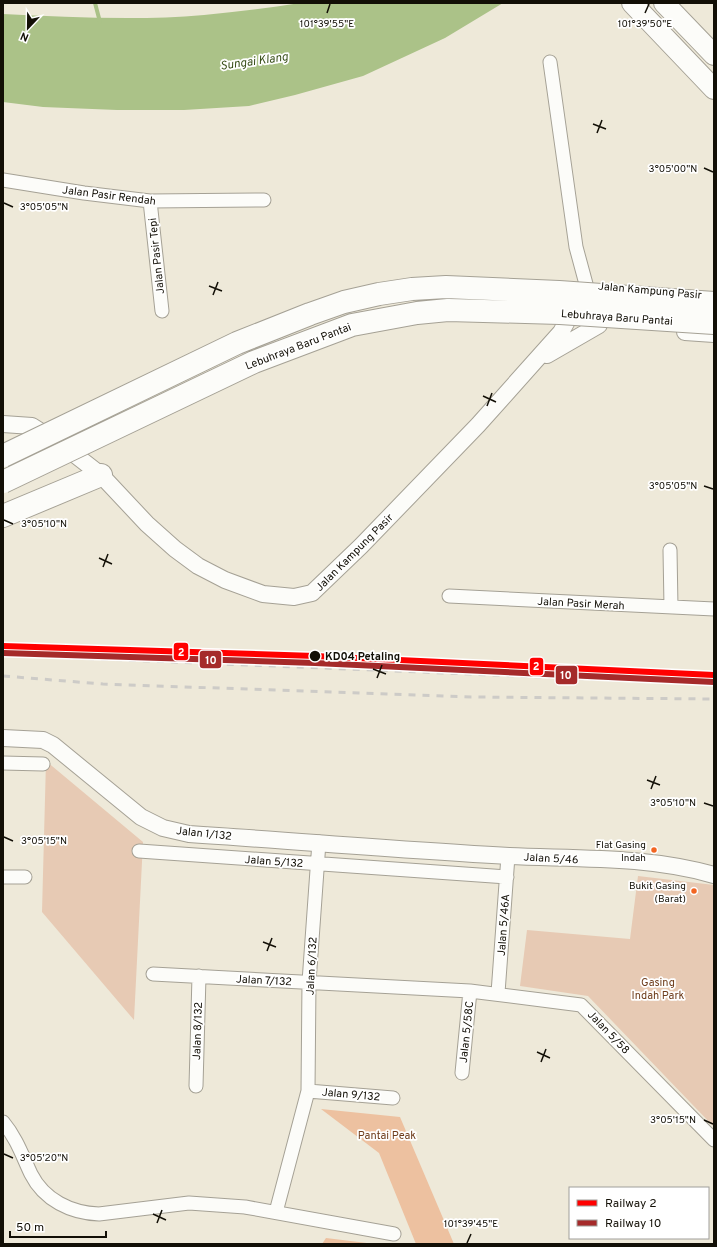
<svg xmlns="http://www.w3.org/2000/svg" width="717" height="1247" font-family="Overpass,sans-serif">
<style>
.green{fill:#e7cab4}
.forest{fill:#edc1a0}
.water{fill:#abc288}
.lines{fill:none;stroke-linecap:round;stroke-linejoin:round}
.stream{stroke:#abc288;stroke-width:4}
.minor-casing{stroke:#a5a195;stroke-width:15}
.tertiary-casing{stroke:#a5a195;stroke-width:18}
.primary-casing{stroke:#a5a195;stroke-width:22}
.motorway-casing{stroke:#a5a195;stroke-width:24}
.minor{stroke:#fcfcf9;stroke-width:13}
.tertiary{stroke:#fcfcf9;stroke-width:16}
.primary{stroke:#fcfcf9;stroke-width:20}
.motorway{stroke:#fcfcf9;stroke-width:22}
.rail{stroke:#cdcbc7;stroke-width:3;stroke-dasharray:7 7;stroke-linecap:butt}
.motorway-bridge-casing{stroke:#a5a195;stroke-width:24;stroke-linecap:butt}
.motorway-bridge{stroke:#fcfcf9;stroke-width:22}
.rail-1-casing{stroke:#fff;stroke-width:9}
.rail-2-casing{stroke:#fff;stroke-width:9}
.rail-1{stroke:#f00;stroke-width:6}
.rail-2{stroke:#a52a2a;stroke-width:6}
.ticks{fill:none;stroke:#120f06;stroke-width:1.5}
.stop-dot{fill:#120f06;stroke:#fff;stroke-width:1.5}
.bus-dot{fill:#f26522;stroke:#fff;stroke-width:1.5}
.labels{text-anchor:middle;stroke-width:3.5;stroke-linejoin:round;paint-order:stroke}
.bus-label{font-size:10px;fill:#120f06;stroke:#fff;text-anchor:end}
.street-label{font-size:11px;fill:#120f06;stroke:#fff}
.stop-label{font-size:11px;font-weight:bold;fill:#120f06;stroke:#fff;text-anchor:start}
.park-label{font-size:11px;fill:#6e3c1b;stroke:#fff}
.water-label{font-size:12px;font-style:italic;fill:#384f19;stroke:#fff}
.ticks-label{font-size:10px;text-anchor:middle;fill:#120f06;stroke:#fff;stroke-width:3.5;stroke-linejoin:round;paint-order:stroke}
.line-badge{stroke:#fff;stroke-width:1.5}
.badge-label{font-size:11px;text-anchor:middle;font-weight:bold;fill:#fff}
</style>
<rect width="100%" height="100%" fill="#eee9d9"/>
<path class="green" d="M 46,761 L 143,842 L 134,1020 L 42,912 Z
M 638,876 L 714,885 L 714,1127 L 588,996 L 520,986 L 527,930 L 630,939 Z"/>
<path class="forest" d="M 321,1109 L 400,1117 L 454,1244 L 416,1244 L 379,1153 Z
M 326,1238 L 375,1244 L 322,1244 Z"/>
<path class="water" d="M 300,3 L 503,3 L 445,38 L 363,76 L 295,95 L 249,106 L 184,110 L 117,110 L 43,107 L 3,102 L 3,14 C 69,17 137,21 204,15 C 236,12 268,8 300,3 Z"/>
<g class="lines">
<path class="stream" d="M 95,3 L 100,22"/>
<defs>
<path id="minor" d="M 550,62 L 576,247 L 586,284
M 3,180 L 84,193 L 150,201 L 264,200
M 150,201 L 162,311
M 670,550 L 671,607
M 449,596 L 714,609
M 3,763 L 43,764
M 139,851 L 507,877
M 3,877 L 25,877
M 153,974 L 470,991 L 581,1005 L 714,1140
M 498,993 L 508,856
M 462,1073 L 470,991
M 196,1086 L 199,976
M 308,1091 L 393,1098
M 3,1122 C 17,1139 22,1155 31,1174 C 44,1200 71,1213 99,1214 L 189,1203 L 245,1207 L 394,1234
M 276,1212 L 308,1091 L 309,982 L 319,842"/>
<path id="tertiary" d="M 685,332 L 714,334
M 547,355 L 599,325
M 3,424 L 32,426 L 65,447 L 101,475 L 147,524 L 175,549 L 198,566 L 225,580 L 263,594 L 294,597 L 312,593 L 361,546 L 478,425 L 561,332 L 576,305
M 3,738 L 43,740 L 53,745 L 141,817 L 163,828 L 189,834 C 296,841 403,850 509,856 C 577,859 649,856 714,875"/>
<path id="primary" d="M 632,3 L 714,89
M 664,3 L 714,55"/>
<path id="motorway" d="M 3,516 L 101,475"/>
</defs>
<use href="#minor" class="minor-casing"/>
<use href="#tertiary" class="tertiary-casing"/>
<use href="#primary" class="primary-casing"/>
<use href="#motorway" class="motorway-casing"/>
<use href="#minor" class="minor"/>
<use href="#tertiary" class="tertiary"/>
<use href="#primary" class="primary"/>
<use href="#motorway" class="motorway"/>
<path class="rail" d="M 3,655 L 714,684
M 3,676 L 103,684 L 471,697 L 714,699"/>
<defs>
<path id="motorway-bridge" d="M 3,456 L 237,343 L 310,314 L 344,302 L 379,294 L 412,289 L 446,287 L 559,292 L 714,303
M 3,482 L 254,362 L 352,325 L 417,313 L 448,310 L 560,313 L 714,323"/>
</defs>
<use href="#motorway-bridge" class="motorway-bridge-casing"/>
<use href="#motorway-bridge" class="motorway-bridge"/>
<defs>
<path id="rail-1" d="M 3,646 L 315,656 L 714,675"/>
<path id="rail-2" d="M 3,653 L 315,663 L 714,682"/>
</defs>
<use href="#rail-1" class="rail-1-casing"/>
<use href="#rail-2" class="rail-2-casing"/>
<use href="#rail-1" class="rail-1"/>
<use href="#rail-2" class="rail-2"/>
</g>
<path class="ticks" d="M 327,13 L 330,4M 645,13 L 649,4M 593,124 L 606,129M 597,133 L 602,120M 704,168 L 713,172M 4,203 L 13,207M 209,286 L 222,291M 213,295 L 218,282M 483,396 L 496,402M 487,406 L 492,393M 704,486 L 713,489M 4,520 L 13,524M 99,558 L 112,564M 103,567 L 108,554M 373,669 L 386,674M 377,678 L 382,665M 647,780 L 660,785M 651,789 L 656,776M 704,803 L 713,806M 4,837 L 13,841M 263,942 L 276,947M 267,951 L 272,938M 537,1052 L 550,1058M 541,1062 L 546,1049M 704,1120 L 713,1124M 4,1154 L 13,1158M 153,1214 L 166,1220M 157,1223 L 162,1210M 467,1243 L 471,1234"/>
<circle class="stop-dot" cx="315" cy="656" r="6"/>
<g class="bus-dot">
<circle cx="654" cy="850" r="3.5"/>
<circle cx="694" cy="891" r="3.5"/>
</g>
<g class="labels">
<g class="bus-label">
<text x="646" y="848">Flat Gasing<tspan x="646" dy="13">Indah</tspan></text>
<text x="686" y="889">Bukit Gasing<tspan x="686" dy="13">(Barat)</tspan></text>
</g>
<g class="street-label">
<text transform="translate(109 195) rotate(7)" y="4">Jalan Pasir Rendah</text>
<text transform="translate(156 256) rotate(-96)" y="4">Jalan Pasir Tepi</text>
<text transform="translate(650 290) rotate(5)" y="4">Jalan Kampung Pasir</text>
<text transform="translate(617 317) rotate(4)" y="4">Lebuhraya Baru Pantai</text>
<text transform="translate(298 346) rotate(-21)" y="4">Lebuhraya Baru Pantai</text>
<text transform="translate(354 552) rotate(-45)" y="4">Jalan Kampung Pasir</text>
<text transform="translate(581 603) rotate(3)" y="4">Jalan Pasir Merah</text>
<text transform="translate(204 833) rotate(6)" y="4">Jalan 1/132</text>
<text transform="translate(551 858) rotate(3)" y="4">Jalan 5/46</text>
<text transform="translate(274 861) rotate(4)" y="4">Jalan 5/132</text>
<text transform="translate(503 925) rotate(-86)" y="4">Jalan 5/46A</text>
<text transform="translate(311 966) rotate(-87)" y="4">Jalan 6/132</text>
<text transform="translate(264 980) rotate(3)" y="4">Jalan 7/132</text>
<text transform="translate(197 1031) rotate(-88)" y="4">Jalan 8/132</text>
<text transform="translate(466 1032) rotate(-84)" y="4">Jalan 5/58C</text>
<text transform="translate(609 1032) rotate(46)" y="4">Jalan 5/58</text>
<text transform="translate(351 1094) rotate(5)" y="4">Jalan 9/132</text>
</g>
<g class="stop-label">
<text x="325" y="660">KD04 Petaling</text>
</g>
<g class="park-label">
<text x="658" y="986">Gasing<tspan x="658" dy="13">Indah Park</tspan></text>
<text x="387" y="1139">Pantai Peak</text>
</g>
<g class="water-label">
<text transform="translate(254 61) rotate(-8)" y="4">Sungai Klang</text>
</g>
</g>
<g class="ticks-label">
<text x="645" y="27">101°39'50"E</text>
<text x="327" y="27">101°39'55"E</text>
<text x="673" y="172">3°05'00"N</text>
<text x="44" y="210">3°05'05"N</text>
<text x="673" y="489">3°05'05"N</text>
<text x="44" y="527">3°05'10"N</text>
<text x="673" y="806">3°05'10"N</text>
<text x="44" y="844">3°05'15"N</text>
<text x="673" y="1123">3°05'15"N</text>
<text x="44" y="1161">3°05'20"N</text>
<text x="471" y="1227">101°39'45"E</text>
</g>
<g class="line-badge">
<rect x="173" y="642" width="16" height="19" rx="4" fill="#f00"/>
<rect x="199" y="650" width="23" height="19" rx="4" fill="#a52a2a"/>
<rect x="529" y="657" width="15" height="19" rx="4" fill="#f00"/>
<rect x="555" y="665" width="23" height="20" rx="4" fill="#a52a2a"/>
</g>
<g class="badge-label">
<text x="181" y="656">2</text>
<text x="211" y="664">10</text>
<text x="536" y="670">2</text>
<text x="566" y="679">10</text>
</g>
<rect width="717" height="1247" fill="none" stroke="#120f06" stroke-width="8"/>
<rect x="569" y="1187" width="140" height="52" fill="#ffffff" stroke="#a09f9b"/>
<rect x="577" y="1200" width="20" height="6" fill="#ff0000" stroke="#a09f9b"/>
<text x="605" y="1207" font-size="12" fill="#120f06">Railway 2</text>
<rect x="577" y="1220" width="20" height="6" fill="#a52a2a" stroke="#a09f9b"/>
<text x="605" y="1227" font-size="12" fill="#120f06">Railway 10</text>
<g transform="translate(28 28) rotate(202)" stroke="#ffffff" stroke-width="3" paint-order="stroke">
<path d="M0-3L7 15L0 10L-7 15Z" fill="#120f06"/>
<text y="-6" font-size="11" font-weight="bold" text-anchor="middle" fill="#120f06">N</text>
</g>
<path d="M10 1231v6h96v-6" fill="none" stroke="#120f06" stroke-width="2"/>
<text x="16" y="1231" font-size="12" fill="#120f06" stroke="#ffffff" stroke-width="3" paint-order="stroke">50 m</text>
</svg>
